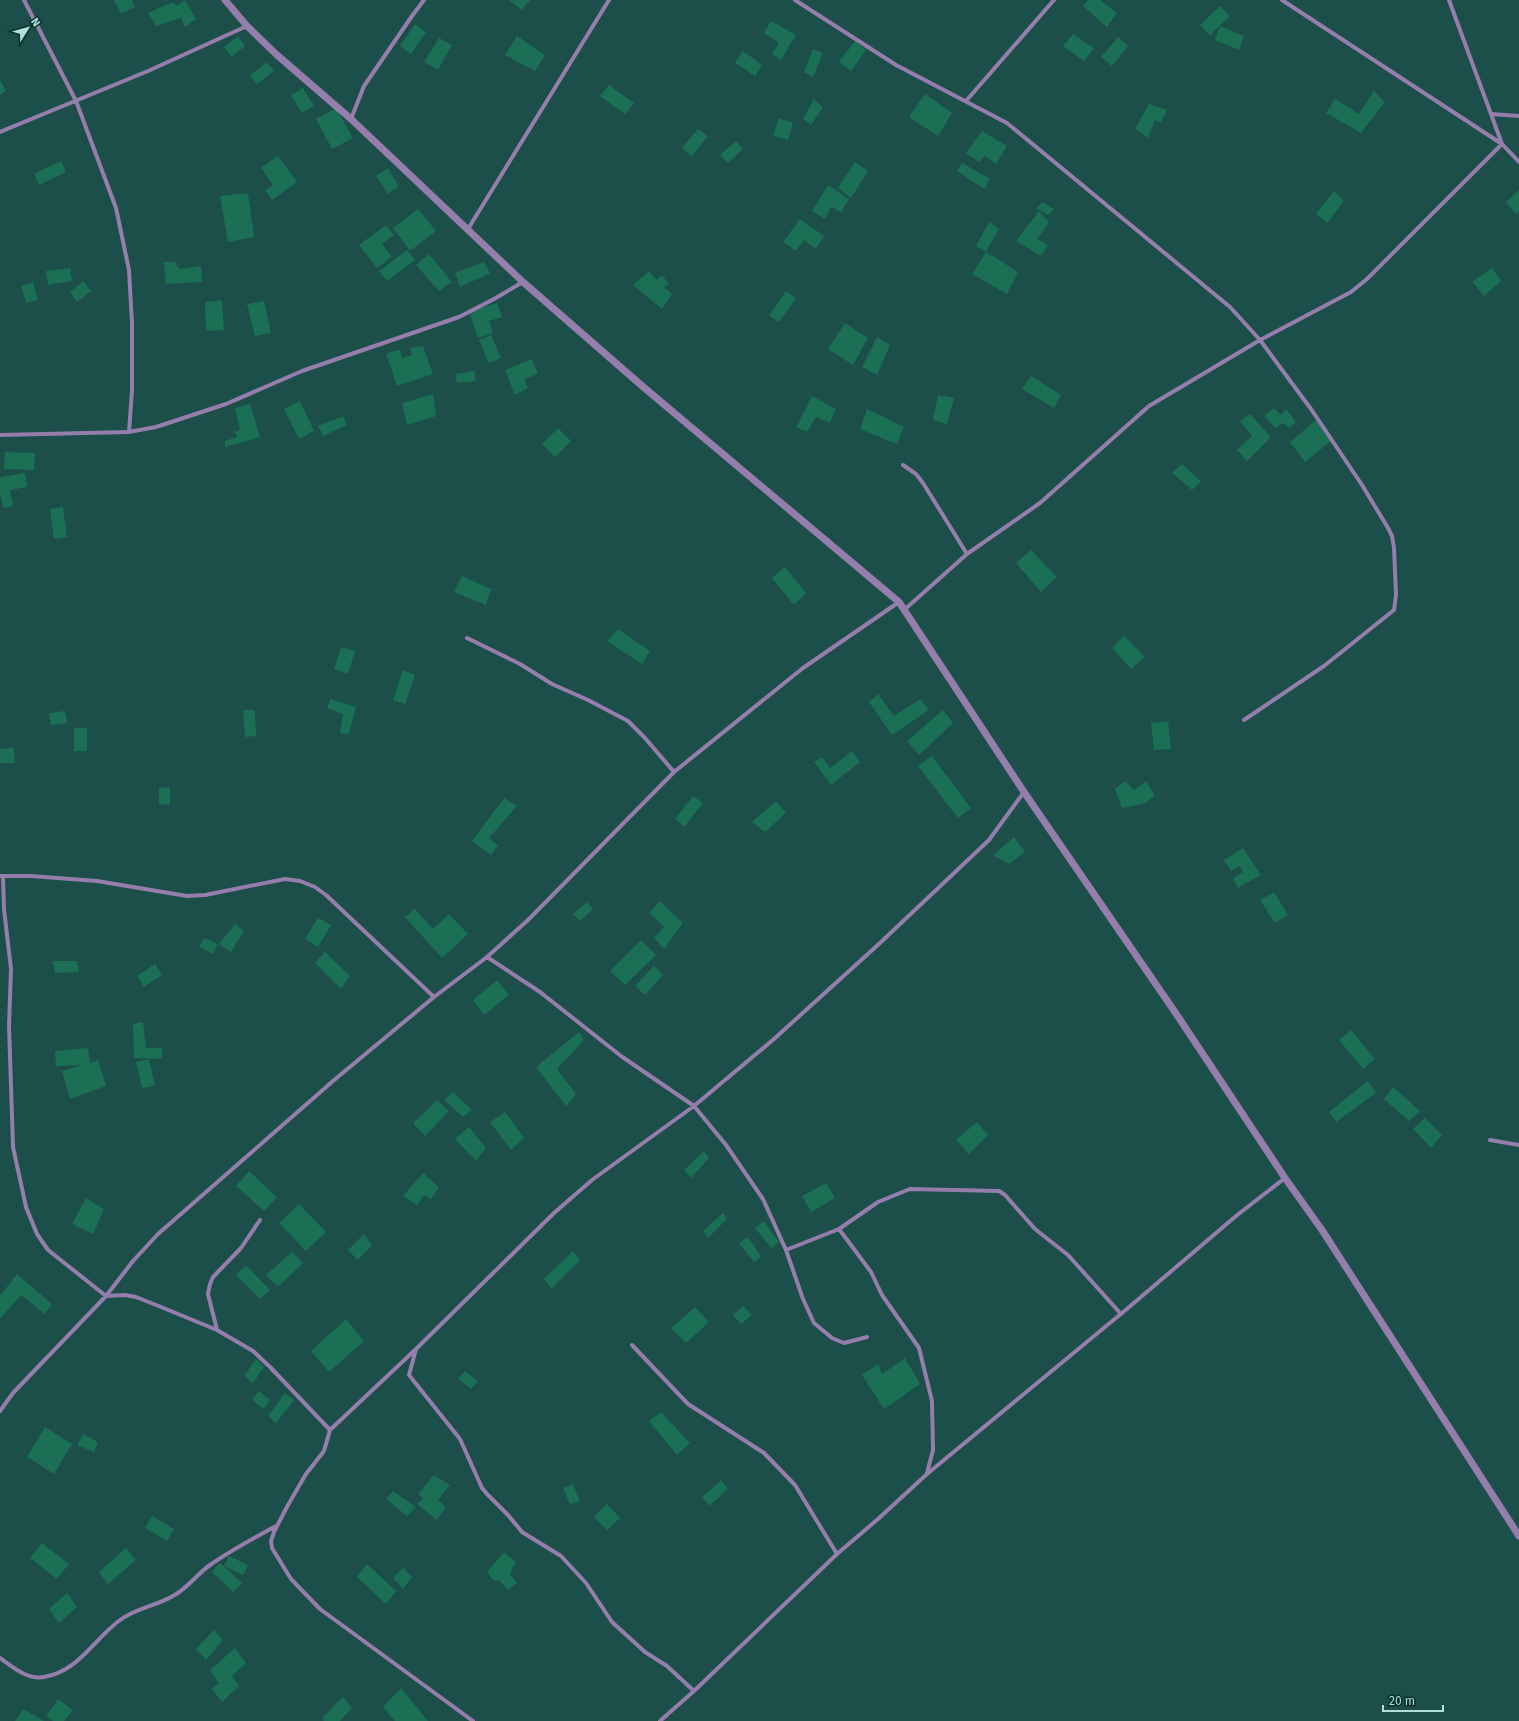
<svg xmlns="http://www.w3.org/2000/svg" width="1519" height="1721" font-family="'Fira Sans',sans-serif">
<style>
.building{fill:#1a6f55}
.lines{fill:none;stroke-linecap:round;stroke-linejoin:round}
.minor{stroke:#957eab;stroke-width:4}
.tertiary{stroke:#957eab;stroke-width:7}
</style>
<rect width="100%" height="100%" fill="#1c4e4a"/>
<path class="building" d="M 114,0 L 132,0 L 135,7 L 121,14 Z
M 185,0 L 196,19 L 185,27 L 181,18 L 156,26 L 148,13 L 173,2 L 176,6 Z
M 509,0 L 530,0 L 522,10 Z
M 1088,0 L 1100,0 L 1117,13 L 1107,27 L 1083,6 Z
M 1220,6 L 1230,16 L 1210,35 L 1200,25 Z
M 771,21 L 796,35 L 781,60 L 772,54 L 779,43 L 764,33 Z
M 415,24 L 426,32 L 411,54 L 400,46 Z
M 1220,26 L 1244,36 L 1239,50 L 1215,40 Z
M 1073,34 L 1094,48 L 1084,61 L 1063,46 Z
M 238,36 L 245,46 L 231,57 L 224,47 Z
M 517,36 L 545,55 L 535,71 L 505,55 Z
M 1118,37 L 1128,46 L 1112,66 L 1101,57 Z
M 439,38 L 452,45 L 438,70 L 424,62 Z
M 855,41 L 866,50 L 851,71 L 839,62 Z
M 813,49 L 823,53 L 813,77 L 804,72 Z
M 743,51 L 762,65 L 755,76 L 735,63 Z
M 267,62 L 274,71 L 257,84 L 250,75 Z
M 0,80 L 6,91 L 0,95 Z
M 609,85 L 634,103 L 625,114 L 600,96 Z
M 303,88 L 314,106 L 302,113 L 291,95 Z
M 1374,91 L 1385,102 L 1361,133 L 1326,113 L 1335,99 L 1359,114 Z
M 925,94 L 952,113 L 938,136 L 909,117 Z
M 814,99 L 823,107 L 811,125 L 803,119 Z
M 1149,104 L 1167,110 L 1161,122 L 1155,120 L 1148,138 L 1135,129 Z
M 336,108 L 353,138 L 332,149 L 316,119 Z
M 779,118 L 793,123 L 788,140 L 773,136 Z
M 698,129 L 708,136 L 692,156 L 682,148 Z
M 982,131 L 1007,146 L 996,164 L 985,156 L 979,162 L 966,153 Z
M 736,141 L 743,149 L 728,163 L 720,155 Z
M 278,156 L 297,182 L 272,200 L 265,190 L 273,185 L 261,168 Z
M 61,161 L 66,172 L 39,185 L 34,174 Z
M 855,162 L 868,171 L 851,198 L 838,188 Z
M 962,163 L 990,179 L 984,189 L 957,171 Z
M 388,168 L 399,186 L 388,194 L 376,176 Z
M 828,185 L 849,199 L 841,212 L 831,207 L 825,219 L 812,211 Z
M 1519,190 L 1519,211 L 1516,214 L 1506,202 Z
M 1334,191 L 1344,201 L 1327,223 L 1316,214 Z
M 248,193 L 254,237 L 228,242 L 220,196 Z
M 1043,202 L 1054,209 L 1048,215 L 1036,208 Z
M 418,209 L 436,231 L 410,251 L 393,228 Z
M 1039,211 L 1049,222 L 1037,239 L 1048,245 L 1041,256 L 1016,241 Z
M 800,219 L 824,236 L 816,249 L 804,240 L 796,251 L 783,242 Z
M 989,222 L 999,229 L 986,252 L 976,246 Z
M 386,225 L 394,235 L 382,244 L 392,257 L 377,268 L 359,245 Z
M 407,250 L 415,260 L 387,281 L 379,271 Z
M 986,252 L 1018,272 L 1007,294 L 972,274 Z
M 429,254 L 452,282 L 439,291 L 416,265 Z
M 164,262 L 175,262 L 179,269 L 201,266 L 202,282 L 166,284 Z
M 484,262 L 490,273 L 460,287 L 455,273 Z
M 70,268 L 72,281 L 48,285 L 46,271 Z
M 1492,268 L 1501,281 L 1484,296 L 1472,282 Z
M 649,271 L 656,280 L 662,275 L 669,284 L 664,287 L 672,294 L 662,309 L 633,285 Z
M 83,281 L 91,291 L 77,302 L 70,292 Z
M 33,282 L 38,300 L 26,303 L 21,286 Z
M 786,291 L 796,298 L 779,322 L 769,316 Z
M 222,300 L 224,330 L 206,331 L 205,302 Z
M 264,301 L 271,333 L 255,336 L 247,304 Z
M 497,303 L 502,317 L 489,321 L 493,333 L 478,338 L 469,311 Z
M 845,323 L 868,338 L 853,365 L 828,349 Z
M 491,335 L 501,358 L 489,363 L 479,340 Z
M 877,337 L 890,345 L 877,375 L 862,367 Z
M 423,346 L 433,374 L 397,386 L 386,353 L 400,350 L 402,358 L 412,355 L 410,348 Z
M 532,359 L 538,374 L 524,379 L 528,388 L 515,395 L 505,370 Z
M 475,371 L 475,381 L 457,383 L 455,374 Z
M 1031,376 L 1061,395 L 1054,408 L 1022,389 Z
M 433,394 L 436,416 L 407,425 L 402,403 Z
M 938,395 L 954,398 L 947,424 L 933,420 Z
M 812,396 L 836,409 L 830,423 L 816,417 L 807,432 L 796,427 Z
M 300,401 L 314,431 L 299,439 L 284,409 Z
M 250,404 L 260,437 L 225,447 L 225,441 L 237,437 L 235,432 L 240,430 L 235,408 Z
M 1274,408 L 1281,415 L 1286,409 L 1296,422 L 1289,428 L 1283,423 L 1276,428 L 1264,416 Z
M 867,409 L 904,427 L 897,444 L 860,429 Z
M 1250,414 L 1271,437 L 1247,461 L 1237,450 L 1252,436 L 1240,421 Z
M 343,416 L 347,425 L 323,436 L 318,426 Z
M 1316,420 L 1331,441 L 1305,462 L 1290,442 Z
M 558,428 L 571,441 L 555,457 L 542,444 Z
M 5,452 L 35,453 L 34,470 L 4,469 Z
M 1182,464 L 1201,481 L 1192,490 L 1172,473 Z
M 25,473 L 27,487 L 10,490 L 13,506 L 3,508 L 0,492 L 0,477 Z
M 63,507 L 67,537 L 54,539 L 50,509 Z
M 1031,550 L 1057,577 L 1041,592 L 1016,563 Z
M 785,567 L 806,593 L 794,605 L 772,578 Z
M 462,576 L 491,589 L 486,605 L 454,592 Z
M 618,629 L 650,651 L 642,664 L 607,641 Z
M 1124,636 L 1145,657 L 1131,669 L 1112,648 Z
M 341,647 L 355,651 L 348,674 L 334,669 Z
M 403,670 L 415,675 L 405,704 L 393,700 Z
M 878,694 L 894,716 L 920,699 L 929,710 L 892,735 L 869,702 Z
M 330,699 L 356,707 L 349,734 L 340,733 L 343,714 L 327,708 Z
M 243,710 L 255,710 L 256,736 L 245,737 Z
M 943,710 L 953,723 L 919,755 L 907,741 Z
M 65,711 L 67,723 L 51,725 L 49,713 Z
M 1168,721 L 1171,749 L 1154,750 L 1151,723 Z
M 74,728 L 87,728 L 87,751 L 74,751 Z
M 14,748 L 15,763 L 0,763 L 0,749 Z
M 852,751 L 860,762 L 831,785 L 814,762 L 822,757 L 830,768 Z
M 932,756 L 971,808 L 958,818 L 918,766 Z
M 1125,781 L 1134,790 L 1146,781 L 1155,796 L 1143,804 L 1122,808 L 1115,789 Z
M 170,787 L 170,805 L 159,804 L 159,788 Z
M 693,796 L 703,803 L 684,827 L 675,819 Z
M 504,798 L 517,806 L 489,838 L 498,845 L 491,855 L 472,841 Z
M 776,801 L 786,813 L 765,832 L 752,822 Z
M 1014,837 L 1025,852 L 1009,864 L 993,855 Z
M 1243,848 L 1261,875 L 1238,888 L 1233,878 L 1243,872 L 1240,866 L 1231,871 L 1224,860 Z
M 1274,892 L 1288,915 L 1275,923 L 1260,900 Z
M 660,901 L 683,923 L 664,949 L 654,938 L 664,927 L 649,913 Z
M 587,902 L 593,909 L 580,921 L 573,914 Z
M 415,909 L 433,929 L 449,914 L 468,934 L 442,958 L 405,917 Z
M 318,918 L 331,925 L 318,947 L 305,939 Z
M 235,924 L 244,931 L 231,952 L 219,944 Z
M 204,938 L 218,944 L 213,954 L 199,947 Z
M 641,940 L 656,955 L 625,985 L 610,971 Z
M 325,952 L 350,976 L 341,989 L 315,963 Z
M 53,961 L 77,961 L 79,972 L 55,973 Z
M 155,964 L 162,975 L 144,987 L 137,976 Z
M 654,966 L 663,975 L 645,995 L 635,986 Z
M 497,980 L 509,995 L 484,1015 L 473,1000 Z
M 143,1022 L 146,1048 L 162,1048 L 162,1059 L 134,1058 L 133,1024 Z
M 1351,1030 L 1375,1059 L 1363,1069 L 1339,1040 Z
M 579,1032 L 584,1040 L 557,1069 L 576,1094 L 566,1106 L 536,1067 Z
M 88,1048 L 90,1063 L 98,1060 L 106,1086 L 70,1099 L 62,1071 L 82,1065 L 56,1066 L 55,1051 Z
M 149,1059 L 155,1086 L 142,1088 L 136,1062 Z
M 1368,1081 L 1376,1093 L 1336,1122 L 1329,1112 Z
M 1393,1087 L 1420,1111 L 1409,1121 L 1384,1099 Z
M 453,1092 L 472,1110 L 463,1117 L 444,1100 Z
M 437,1100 L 449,1111 L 425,1136 L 413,1123 Z
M 505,1112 L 524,1138 L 511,1150 L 490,1122 Z
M 1425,1118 L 1442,1135 L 1431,1148 L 1413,1129 Z
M 977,1122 L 988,1135 L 969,1154 L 956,1140 Z
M 469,1127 L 486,1148 L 476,1161 L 455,1139 Z
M 704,1151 L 709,1158 L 691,1178 L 684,1170 Z
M 249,1171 L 277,1197 L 264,1211 L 236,1186 Z
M 423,1173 L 439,1187 L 431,1199 L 424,1195 L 417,1205 L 403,1196 Z
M 826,1183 L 835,1198 L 811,1212 L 802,1196 Z
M 86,1198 L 104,1209 L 93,1234 L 72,1224 Z
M 299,1204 L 326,1232 L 306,1251 L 279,1223 Z
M 723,1213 L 727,1219 L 708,1238 L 703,1231 Z
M 764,1221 L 779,1242 L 771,1248 L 755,1228 Z
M 364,1234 L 372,1245 L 358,1260 L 348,1250 Z
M 748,1237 L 761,1257 L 754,1262 L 739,1243 Z
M 573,1251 L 580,1260 L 551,1289 L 544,1279 Z
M 292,1252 L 303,1263 L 278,1287 L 266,1275 Z
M 246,1265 L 270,1290 L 260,1299 L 236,1275 Z
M 17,1274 L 52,1304 L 45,1314 L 21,1295 L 0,1319 L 0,1296 Z
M 743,1306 L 752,1315 L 741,1324 L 733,1315 Z
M 695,1307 L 709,1322 L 686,1343 L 671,1328 Z
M 346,1319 L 364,1341 L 329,1372 L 311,1351 Z
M 905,1358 L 920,1384 L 884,1409 L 862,1375 L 878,1364 L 882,1374 Z
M 256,1359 L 264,1367 L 253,1383 L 244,1376 Z
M 465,1371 L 478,1381 L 471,1389 L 458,1379 Z
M 259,1391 L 270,1400 L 264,1409 L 252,1400 Z
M 285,1393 L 294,1400 L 276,1423 L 268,1416 Z
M 661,1412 L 690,1443 L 677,1455 L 649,1421 Z
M 45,1427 L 72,1444 L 54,1474 L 27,1457 Z
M 83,1434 L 98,1442 L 94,1452 L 77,1445 Z
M 434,1475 L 450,1485 L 438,1500 L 446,1507 L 437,1520 L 417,1504 L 423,1498 L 418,1494 Z
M 721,1480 L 728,1489 L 709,1506 L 702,1497 Z
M 573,1484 L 580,1501 L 570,1504 L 563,1488 Z
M 393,1491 L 416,1507 L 407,1516 L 386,1499 Z
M 607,1504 L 620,1518 L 607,1530 L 594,1517 Z
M 152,1516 L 174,1529 L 167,1541 L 145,1528 Z
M 42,1543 L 69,1564 L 57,1579 L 30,1558 Z
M 126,1548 L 136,1560 L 108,1584 L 99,1572 Z
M 504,1552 L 516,1562 L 510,1574 L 517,1583 L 508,1590 L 500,1581 L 493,1580 L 487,1572 Z
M 229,1556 L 248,1565 L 243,1575 L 224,1566 Z
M 220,1563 L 242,1583 L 233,1592 L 212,1572 Z
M 367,1564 L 396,1591 L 386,1604 L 357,1577 Z
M 403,1568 L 412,1577 L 403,1589 L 393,1578 Z
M 67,1593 L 77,1607 L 59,1623 L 49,1609 Z
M 214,1630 L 223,1640 L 206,1660 L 196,1649 Z
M 235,1648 L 246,1663 L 232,1676 L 239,1686 L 222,1702 L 212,1689 L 219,1683 L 210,1670 Z
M 401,1688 L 428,1721 L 395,1721 L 383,1707 Z
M 343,1697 L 352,1708 L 340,1721 L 324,1721 L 322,1718 Z
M 58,1699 L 73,1710 L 64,1721 L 53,1721 L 46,1716 Z
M 23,1709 L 44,1721 L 15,1721 Z"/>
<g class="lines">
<path class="minor" d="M 24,0 L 76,101 L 116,208 L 129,270 L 132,323 L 132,390 L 129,432
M 795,0 L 896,65 L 1007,123 L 1230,307 L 1260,340 L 1311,409 L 1362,485 L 1388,528 L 1392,536 L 1394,548 L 1396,595 L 1394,610 L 1324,666 L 1244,720
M 1282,0 L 1502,144 L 1519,162
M 966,101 L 1054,0
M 1491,114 L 1519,116
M 351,119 L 364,86 L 412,16 L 424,0
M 0,132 L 148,71 L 247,26
M 468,229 L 609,0
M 0,435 L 129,432 L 156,427 L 226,404 L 302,371 L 459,317 L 494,299 L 523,282
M 903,465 L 916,474 L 923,483 L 967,554
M 904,610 L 967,554 L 1040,503 L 1149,406 L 1260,340 L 1351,292 L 1367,279 L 1502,144 L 1449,0
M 467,638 L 520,664 L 552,684 L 588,700 L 628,721 L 645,738 L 674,772
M 0,876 L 31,876 L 97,881 L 187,896 L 205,895 L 285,879 L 300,881 L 315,887 L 326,895 L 434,997
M 3,876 L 4,909 L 11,969 L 9,1026 L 13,1147 L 26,1207 L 37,1234 L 48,1250 L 106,1296 L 125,1295 L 136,1297 L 161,1307 L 217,1330 L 253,1351 L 270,1367 L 330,1430
M 487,957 L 540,992 L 621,1056 L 694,1106 L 726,1145 L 763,1199 L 786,1250 L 803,1299 L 814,1323 L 832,1338 L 844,1343 L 867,1337
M 1490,1140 L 1519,1145
M 839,1229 L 871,1272 L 882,1295 L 919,1348 L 932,1401 L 933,1450 L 927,1473
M 786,1250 L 839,1229 L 878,1202 L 910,1189 L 999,1191 L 1005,1195 L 1035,1229 L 1068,1255 L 1121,1314
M 217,1330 L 208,1294 L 210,1284 L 213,1277 L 241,1248 L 260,1220
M 632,1345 L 688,1404 L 764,1453 L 795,1485 L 837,1554
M 416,1349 L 409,1375 L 460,1439 L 482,1488 L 487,1494 L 508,1515 L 522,1532 L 561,1556 L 586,1583 L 612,1622 L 645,1652 L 667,1666 L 694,1691
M 0,1411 L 13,1393 L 106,1296 L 133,1261 L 158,1234 L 333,1081 L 434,997 L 487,957 L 528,920 L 674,772 L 803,668 L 899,602
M 0,1658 C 13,1667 27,1680 44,1677 C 79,1671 94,1639 120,1620 C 136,1608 156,1606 173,1596 C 188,1588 197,1574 210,1565 C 231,1550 254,1538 276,1526
M 473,1721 L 320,1609 L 291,1579 L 272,1548 L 271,1541 L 274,1532 L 288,1505 L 306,1474 L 324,1451 L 330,1430 L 416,1349 L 554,1213 L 592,1180 L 694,1106 L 774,1039 L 880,943 L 989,840 L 1024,792
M 660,1721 L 694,1691 L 837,1554 L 878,1519 L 927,1474 L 1128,1308 L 1236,1216 L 1285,1178"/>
<path class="tertiary" d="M 225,0 L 247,26 L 277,55 L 351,119 L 523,282 L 641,385 L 899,602 L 1024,792 L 1177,1015 L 1285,1178 L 1322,1230 L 1519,1536"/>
</g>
<g transform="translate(28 28) rotate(53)" stroke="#08322f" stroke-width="3" paint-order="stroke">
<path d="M0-3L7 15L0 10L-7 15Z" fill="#b3ddd8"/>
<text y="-6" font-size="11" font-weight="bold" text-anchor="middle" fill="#b3ddd8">N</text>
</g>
<path d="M1383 1705v6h60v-6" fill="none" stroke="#b3ddd8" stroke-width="2"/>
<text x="1389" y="1705" font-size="12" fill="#b3ddd8" stroke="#08322f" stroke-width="3" paint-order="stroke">20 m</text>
</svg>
